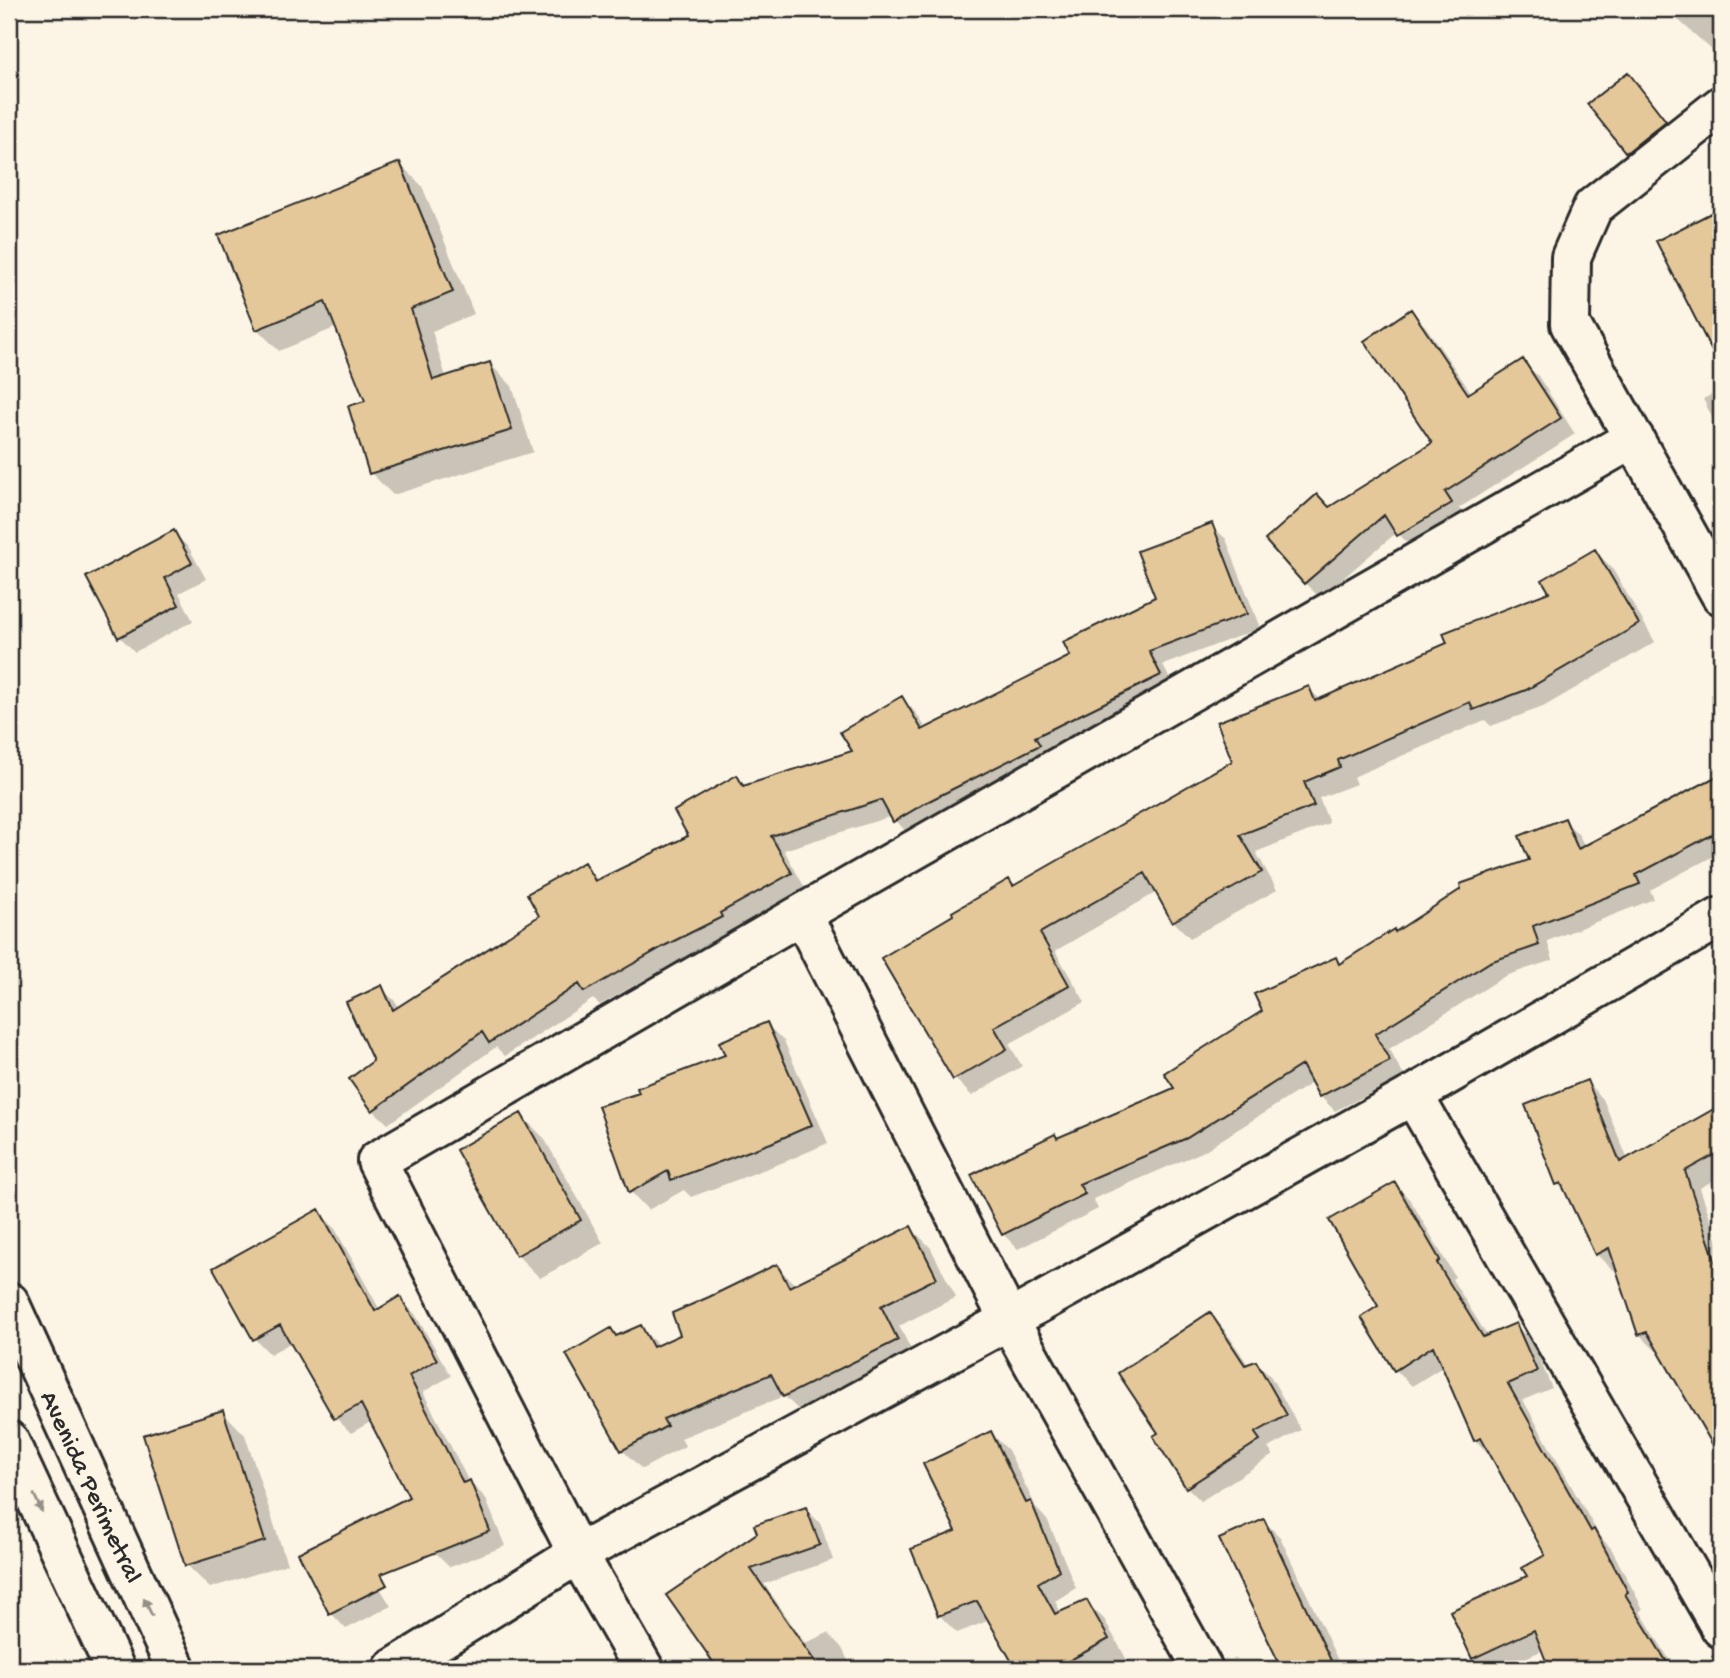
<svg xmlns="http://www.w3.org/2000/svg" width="1730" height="1678" font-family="'Gochi Hand',sans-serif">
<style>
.shadow{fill:#0003}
.building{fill:#e5c899;stroke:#2b2b2b;stroke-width:2}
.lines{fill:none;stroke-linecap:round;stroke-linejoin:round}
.street-casing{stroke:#2b2b2b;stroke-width:44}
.secondary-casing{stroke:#2b2b2b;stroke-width:44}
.street{stroke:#fcf5e5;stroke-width:38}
.secondary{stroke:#fcf5e5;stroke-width:38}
.oneway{fill:#949088}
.labels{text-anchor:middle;stroke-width:5;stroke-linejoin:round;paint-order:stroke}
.street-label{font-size:26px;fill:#2b2b2b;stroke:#fcf5e5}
</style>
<rect width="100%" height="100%" fill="#fcf5e5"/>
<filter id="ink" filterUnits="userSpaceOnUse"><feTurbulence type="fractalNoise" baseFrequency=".0143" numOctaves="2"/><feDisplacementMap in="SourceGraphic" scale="14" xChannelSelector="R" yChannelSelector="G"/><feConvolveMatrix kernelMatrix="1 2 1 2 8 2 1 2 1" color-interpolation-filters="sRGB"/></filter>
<g filter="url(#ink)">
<path class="shadow" d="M 1666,9 L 1721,9 L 1721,58 Z
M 1627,75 L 1643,90 L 1680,137 L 1642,167 L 1627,152 Z
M 400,164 L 422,186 L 474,314 L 432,331 L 446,377 L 490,364 L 512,386 L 533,452 L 393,495 L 371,473 L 367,402 L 337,327 L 279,351 L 257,329 Z
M 1721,210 L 1721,351 L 1706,337 L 1659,241 Z
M 1411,311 L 1426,327 L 1472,394 L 1522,361 L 1538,376 L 1575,434 L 1459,508 L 1466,519 L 1414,550 L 1397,532 L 1320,598 L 1305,583 L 1329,509 L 1435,444 Z
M 1721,390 L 1721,435 L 1703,399 Z
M 1211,525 L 1226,539 L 1260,628 L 1163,665 L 1175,690 L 909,835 L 892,816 L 784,850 L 805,888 L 734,928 L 736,932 L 681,959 L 600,1005 L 593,999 L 505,1056 L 496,1047 L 388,1124 L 373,1110 L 375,1062 L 381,988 L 396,1002 L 399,1008 L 542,917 L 583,864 L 599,881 L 690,837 L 737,777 L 747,787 L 854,752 L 902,698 L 916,713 L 927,730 L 1072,657 L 1157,598 Z
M 174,533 L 189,548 L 206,579 L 179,593 L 193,621 L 135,652 L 120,637 L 88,578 Z
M 1595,551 L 1612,568 L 1655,642 L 1543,707 L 1491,726 L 1485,720 L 1353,777 L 1356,784 L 1319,798 L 1329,823 L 1256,852 L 1277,890 L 1190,938 L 1173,921 L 1157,892 L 1055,951 L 1085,1002 L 1009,1044 L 1022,1066 L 972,1096 L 955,1079 L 883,958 L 1009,882 L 1014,887 L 1235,762 L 1308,688 L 1321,700 L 1449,644 L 1552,593 Z
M 1720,776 L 1721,777 L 1721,852 L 1650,890 L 1654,899 L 1547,941 L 1553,960 L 1505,976 L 1389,1049 L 1404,1076 L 1335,1111 L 1320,1096 L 1313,1082 L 1202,1152 L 1093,1199 L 1098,1209 L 1018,1249 L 1003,1234 L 1058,1139 L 1177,1089 L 1264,1011 L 1335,959 L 1341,964 L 1531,861 L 1564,820 L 1579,835 L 1585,847 Z
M 766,1024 L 784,1041 L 828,1143 L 789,1160 L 691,1197 L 684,1190 L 648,1210 L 631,1192 L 641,1094 L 727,1056 Z
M 1587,1082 L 1603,1099 L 1628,1160 L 1713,1111 L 1721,1119 L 1721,1176 L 1700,1188 L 1721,1250 L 1721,1455 L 1659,1350 L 1656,1351 L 1639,1334 L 1618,1268 L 1613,1270 L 1596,1254 L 1569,1196 L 1558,1184 L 1527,1106 Z
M 521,1115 L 544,1138 L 603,1243 L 540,1278 L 517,1255 Z
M 1395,1184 L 1411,1201 L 1455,1277 L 1452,1279 L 1488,1337 L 1516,1325 L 1532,1342 L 1552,1388 L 1523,1400 L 1600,1537 L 1611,1548 L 1643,1609 L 1640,1611 L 1675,1669 L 1551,1669 L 1543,1650 L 1501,1669 L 1485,1669 L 1474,1658 L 1529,1577 L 1548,1556 L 1491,1456 L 1475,1440 L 1444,1366 L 1412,1386 L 1396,1370 L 1381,1306 Z
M 319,1212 L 334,1227 L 380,1310 L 400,1298 L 415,1314 L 451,1376 L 423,1392 L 469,1482 L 485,1497 L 505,1546 L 450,1567 L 435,1552 L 411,1497 L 372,1421 L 351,1433 L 336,1418 L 292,1342 L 270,1354 L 255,1339 Z
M 911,1228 L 930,1247 L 956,1297 L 899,1326 L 916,1359 L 804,1415 L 784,1396 L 681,1438 L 685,1446 L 642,1469 L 622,1450 L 611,1331 L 617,1337 L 640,1327 L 659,1346 L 682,1336 L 777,1266 L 796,1286 Z
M 1210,1314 L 1224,1329 L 1249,1366 L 1256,1363 L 1271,1377 L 1301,1430 L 1268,1448 L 1273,1455 L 1201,1501 L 1187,1487 Z
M 223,1412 L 245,1435 L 287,1564 L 210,1588 L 187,1565 Z
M 991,1433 L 1008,1450 L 1037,1509 L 1048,1521 L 1076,1588 L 1055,1601 L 1061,1613 L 1086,1602 L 1104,1619 L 1132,1669 L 1018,1669 L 990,1620 L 957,1633 L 939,1615 L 959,1532 Z
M 806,1509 L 820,1523 L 833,1560 L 764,1584 L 805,1643 L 828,1633 L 842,1648 L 852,1669 L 714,1669 L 702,1644 L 669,1595 Z
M 1264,1521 L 1280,1537 L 1342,1669 L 1288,1669 L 1279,1660 Z
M 356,1549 L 391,1606 L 346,1629 L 331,1613 L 300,1554 Z
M 1373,1663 L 1379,1669 L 1357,1669 Z"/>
<path class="building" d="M 1628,72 L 1666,121 L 1626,153 L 1587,104 Z
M 400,162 L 453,292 L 411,309 L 433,380 L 490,362 L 512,430 L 369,474 L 348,406 L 365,401 L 325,302 L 256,330 L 218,235 Z
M 1721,208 L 1721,369 L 1656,241 Z
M 1411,309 L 1468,394 L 1523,359 L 1561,418 L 1445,492 L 1452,503 L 1397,536 L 1384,515 L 1304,584 L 1265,540 L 1317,494 L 1329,507 L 1432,443 L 1364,341 Z
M 1212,523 L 1247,614 L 1149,651 L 1161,675 L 1035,737 L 1040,745 L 929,801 L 893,822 L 881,800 L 771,836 L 792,873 L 720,913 L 722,917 L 666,945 L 584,992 L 579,984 L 489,1043 L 482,1032 L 372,1111 L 349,1079 L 373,1061 L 346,1002 L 382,985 L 393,1010 L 539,916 L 527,894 L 584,862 L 595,881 L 688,836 L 674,811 L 737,775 L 743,786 L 852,751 L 840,732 L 902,696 L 922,730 L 1070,656 L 1063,642 L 1155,597 L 1137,551 Z
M 174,530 L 192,563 L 165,578 L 179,605 L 118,638 L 86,577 Z
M 1595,549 L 1639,624 L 1526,690 L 1473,710 L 1470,702 L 1338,760 L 1340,767 L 1304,782 L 1314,806 L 1240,835 L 1262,872 L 1172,922 L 1145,873 L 1040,933 L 1069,985 L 994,1027 L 1007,1049 L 953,1080 L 881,958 L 953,915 L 952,912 L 1009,879 L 1013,886 L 1232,761 L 1217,722 L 1309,686 L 1315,701 L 1447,643 L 1443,633 L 1549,592 L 1542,580 Z
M 1721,774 L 1721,830 L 1636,875 L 1640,884 L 1533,926 L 1539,945 L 1490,962 L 1375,1034 L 1390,1061 L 1319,1097 L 1302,1065 L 1187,1138 L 1079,1184 L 1085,1194 L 1002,1235 L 971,1175 L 1055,1134 L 1057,1138 L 1174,1088 L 1164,1073 L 1262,1011 L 1254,994 L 1336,957 L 1339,964 L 1394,929 L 1395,932 L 1461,889 L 1460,884 L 1529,860 L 1519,836 L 1565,818 L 1578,849 Z
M 767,1022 L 812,1125 L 771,1143 L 671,1180 L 668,1171 L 629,1193 L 598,1106 L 639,1093 L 637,1088 L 725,1055 L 719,1042 Z
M 1587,1080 L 1620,1162 L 1721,1105 L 1721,1151 L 1685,1171 L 1721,1278 L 1721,1459 L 1647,1332 L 1638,1335 L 1609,1248 L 1595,1255 L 1561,1183 L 1556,1185 L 1525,1105 Z
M 521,1113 L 581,1220 L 516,1256 L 456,1150 Z
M 1395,1182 L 1440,1260 L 1437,1263 L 1483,1337 L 1516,1323 L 1537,1371 L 1508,1384 L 1591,1531 L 1594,1529 L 1628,1592 L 1625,1594 L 1671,1669 L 1549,1669 L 1534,1630 L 1472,1659 L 1450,1611 L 1527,1576 L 1522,1568 L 1545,1555 L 1481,1438 L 1474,1441 L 1433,1346 L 1394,1371 L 1361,1317 L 1378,1306 L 1329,1220 Z
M 319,1209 L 375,1311 L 400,1296 L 437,1360 L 409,1376 L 463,1483 L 470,1480 L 490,1531 L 381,1574 L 387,1585 L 329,1614 L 298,1553 L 409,1497 L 361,1404 L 334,1419 L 280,1325 L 253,1340 L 213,1268 Z
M 911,1226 L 937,1278 L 881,1306 L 898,1340 L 783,1397 L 771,1374 L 663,1419 L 667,1426 L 621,1451 L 566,1354 L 611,1328 L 616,1336 L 641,1325 L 653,1347 L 680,1335 L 672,1313 L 709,1297 L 777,1264 L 789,1287 Z
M 1210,1312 L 1245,1365 L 1256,1361 L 1287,1415 L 1255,1433 L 1260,1440 L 1186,1488 L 1153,1436 L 1158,1433 L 1118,1373 Z
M 223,1410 L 265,1541 L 185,1566 L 143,1435 Z
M 991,1431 L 1026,1503 L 1031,1501 L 1059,1570 L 1038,1583 L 1055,1614 L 1087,1600 L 1109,1639 L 1054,1669 L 1016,1669 L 977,1601 L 938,1616 L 911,1549 L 956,1531 L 923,1464 Z
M 806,1507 L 820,1545 L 751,1569 L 820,1669 L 718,1669 L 666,1595 L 757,1533 L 754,1525 Z
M 1264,1519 L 1335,1669 L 1282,1669 L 1219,1539 Z"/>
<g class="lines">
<defs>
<path id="street" d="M 1721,106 L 1593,207 L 1571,257 L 1570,324 L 1721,595
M 802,914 L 1009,1320 L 1203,1669
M 1413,1095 L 1721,1628
M 393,1669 L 578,1554 L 1009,1320 L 1413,1095 L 1721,917
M 644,1669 L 578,1554 L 377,1161 L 802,914 L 1634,438"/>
<path id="secondary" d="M 9,1302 L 176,1669
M 9,1441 L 115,1669"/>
</defs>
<use href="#street" class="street-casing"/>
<use href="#secondary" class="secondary-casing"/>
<use href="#street" class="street"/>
<use href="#secondary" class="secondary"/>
</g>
<defs><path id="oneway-solid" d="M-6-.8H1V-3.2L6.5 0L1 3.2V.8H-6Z" transform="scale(1.75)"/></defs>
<g class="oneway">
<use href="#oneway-solid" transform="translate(38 1503) rotate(65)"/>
<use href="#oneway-solid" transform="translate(148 1607) rotate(-115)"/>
</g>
</g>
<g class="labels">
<g class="street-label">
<text transform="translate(93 1486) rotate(65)" y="9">Avenida Perimetral</text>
</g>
</g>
<rect width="1730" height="1678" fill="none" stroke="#fcf5e5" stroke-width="35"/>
<rect x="18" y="18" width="1695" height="1643" fill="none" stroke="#2b2b2b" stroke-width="2.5" filter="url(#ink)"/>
</svg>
